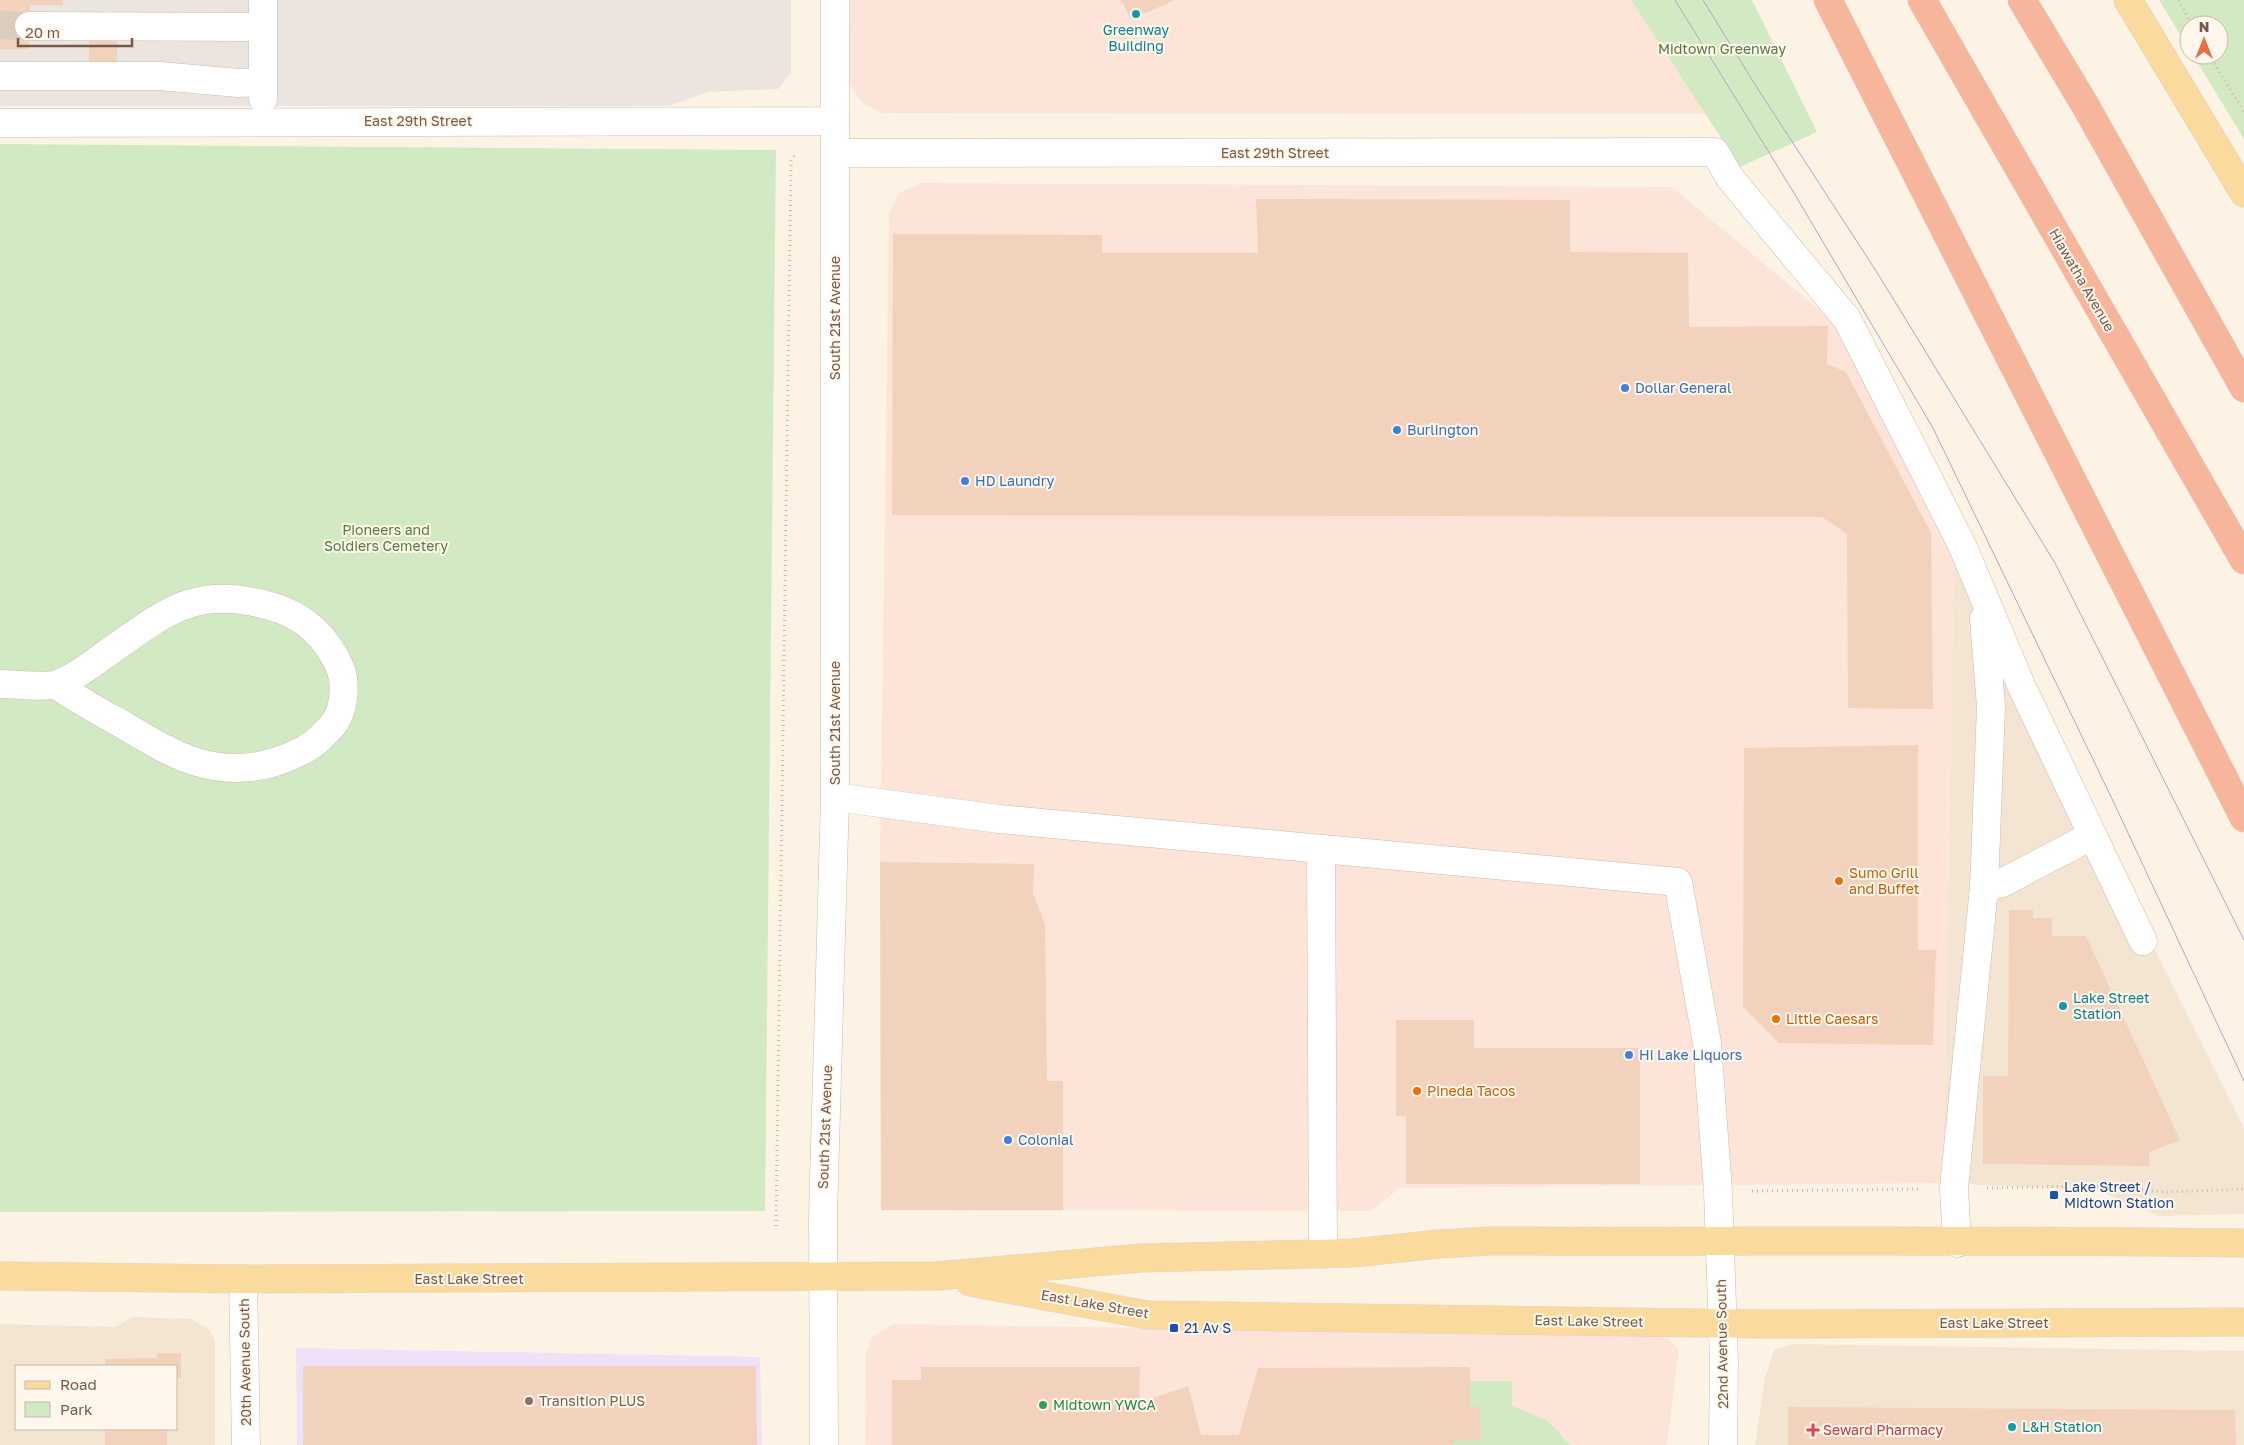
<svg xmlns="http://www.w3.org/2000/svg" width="2244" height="1445" font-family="'Golos Text',sans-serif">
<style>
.residential{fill:#f4e5d3;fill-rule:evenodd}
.commercial{fill:#fde4d8}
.industrial{fill:#ece5df}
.education{fill:#f0e1f9}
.green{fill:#d2eac3}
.building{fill:#f2d2bc}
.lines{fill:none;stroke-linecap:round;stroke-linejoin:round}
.minor-tunnel{stroke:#dacdbe;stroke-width:28;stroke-dasharray:28 14;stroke-linecap:butt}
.minor-casing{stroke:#cebbab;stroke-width:29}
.major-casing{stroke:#dbd4d0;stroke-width:29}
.highway-casing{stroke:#dbd4d0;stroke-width:29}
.path{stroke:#d7b69f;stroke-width:3;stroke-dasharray:1 4;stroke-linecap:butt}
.minor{stroke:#fff;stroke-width:28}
.major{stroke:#fbda9d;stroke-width:28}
.highway{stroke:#f7b59b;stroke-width:28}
.tram{stroke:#b6a3c6;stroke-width:1}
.culture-dot{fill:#0f9aa8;stroke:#fff7eb;stroke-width:2}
.shop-dot{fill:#3f7fe0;stroke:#fff7eb;stroke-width:2}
.food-dot{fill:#e8710a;stroke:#fff7eb;stroke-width:2}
.transit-dot{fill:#1a4fb4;stroke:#fff7eb;stroke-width:2}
.education-dot{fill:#8d6e63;stroke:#fff7eb;stroke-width:2}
.leisure-dot{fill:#2e9e5b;stroke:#fff7eb;stroke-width:2}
.health-dot{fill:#e0444e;stroke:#fff7eb;stroke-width:2}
.labels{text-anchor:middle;stroke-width:4;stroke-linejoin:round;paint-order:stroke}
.culture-label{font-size:14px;fill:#0d838f;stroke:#fff7eb;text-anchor:start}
.park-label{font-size:14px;fill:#527b42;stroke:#fff7eb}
.street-label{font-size:14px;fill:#755a4a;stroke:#fff7eb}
.shop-label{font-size:14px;fill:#366cbe;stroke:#fff7eb;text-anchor:start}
.food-label{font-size:14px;fill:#c56008;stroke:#fff7eb;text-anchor:start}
.transit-label{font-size:14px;fill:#164399;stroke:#fff7eb;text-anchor:start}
.education-label{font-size:14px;fill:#785e54;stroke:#fff7eb;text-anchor:start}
.leisure-label{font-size:14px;fill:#27864d;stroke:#fff7eb;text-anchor:start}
.health-label{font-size:14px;fill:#be3a42;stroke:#fff7eb;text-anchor:start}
</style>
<rect width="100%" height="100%" fill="#fcf3e4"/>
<path class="residential" d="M 1954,548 L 2244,1128 L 2244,1214 L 2159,1216 L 2097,1190 L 1943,1183 Z
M 133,1317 L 191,1319 L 210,1330 L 215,1341 L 215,1445 L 0,1445 L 0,1324 L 115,1327 ZM 16,1366 L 176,1366 L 176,1429 L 16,1429 Z
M 1794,1344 L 2244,1351 L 2244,1445 L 1755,1445 L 1765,1378 L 1774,1350 Z"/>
<path class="commercial" d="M 850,0 L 1631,0 L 1706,114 L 882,113 L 861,102 L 848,81 Z
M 922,183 L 1672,187 L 1834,322 L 1954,548 L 1943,1183 L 1400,1188 L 1370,1211 L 881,1210 L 880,862 L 889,214 L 898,193 Z
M 893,1324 L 1651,1336 L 1669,1338 L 1679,1350 L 1667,1445 L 865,1445 L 866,1353 L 873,1337 Z"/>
<path class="industrial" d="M 0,0 L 791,0 L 791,73 L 778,89 L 708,92 L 669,106 L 0,106 Z"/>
<path class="education" d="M 296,1348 L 760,1357 L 762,1445 L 297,1445 Z"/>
<path class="green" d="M 1631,0 L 1752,0 L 1817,132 L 1740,167 Z
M 2159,0 L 2244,0 L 2244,139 L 2193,55 L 2219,55 L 2219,25 L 2189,25 L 2189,49 Z
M 0,144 L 776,150 L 765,1211 L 0,1212 Z
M 1470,1381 L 1512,1381 L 1512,1406 L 1548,1421 L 1570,1445 L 1453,1445 L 1453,1441 L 1481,1441 L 1480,1408 L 1470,1407 Z"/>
<path class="building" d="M 0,0 L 63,0 L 63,5 L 30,5 L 29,49 L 0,49 Z
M 1121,0 L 1175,0 L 1131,19 Z
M 89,38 L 117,38 L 117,67 L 89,67 Z
M 1256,199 L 1570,200 L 1570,252 L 1688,253 L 1689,327 L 1828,326 L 1827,364 L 1846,372 L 1931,533 L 1933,709 L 1848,708 L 1847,534 L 1822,517 L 892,515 L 893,234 L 1102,235 L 1102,253 L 1258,253 Z
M 1918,745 L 1918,950 L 1936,950 L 1933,1045 L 1779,1043 L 1743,1007 L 1744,748 Z
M 880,862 L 1034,864 L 1033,893 L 1045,924 L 1047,1081 L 1063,1081 L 1063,1210 L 881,1210 Z
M 2009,910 L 2033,910 L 2033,918 L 2052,918 L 2052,936 L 2086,936 L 2180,1140 L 2149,1152 L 2149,1166 L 1983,1164 L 1983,1076 L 2008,1076 Z
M 1396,1020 L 1474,1020 L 1474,1048 L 1640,1048 L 1640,1184 L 1406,1184 L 1406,1116 L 1396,1116 Z
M 157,1353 L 181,1353 L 181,1378 L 176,1378 L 176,1366 L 105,1366 L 105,1359 L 157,1358 Z
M 303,1366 L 756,1366 L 757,1445 L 303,1445 Z
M 921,1367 L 1140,1367 L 1139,1403 L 1188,1386 L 1201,1435 L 1239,1435 L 1258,1368 L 1470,1367 L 1470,1407 L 1480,1407 L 1481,1441 L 1453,1441 L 1453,1445 L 892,1445 L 892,1380 L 921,1380 Z
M 1788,1407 L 2235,1410 L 2236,1445 L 1788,1445 Z
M 105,1429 L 167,1429 L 167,1445 L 105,1445 Z"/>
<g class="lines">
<path class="minor-tunnel" d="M 0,25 L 29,26"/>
<defs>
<path id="minor" d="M 263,0 L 263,99
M 29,26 L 263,27
M 0,76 L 160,76 L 238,83 L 263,82
M 0,123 L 835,121
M 835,153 L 1715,152 L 1730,178 L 1847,319 L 1962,545 L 2021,685 L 2143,941
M 0,684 C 15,684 45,688 57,684 C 73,678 90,666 103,656 C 164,614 192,584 270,606 C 304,615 328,638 341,670 C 346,685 344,709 335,722 C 331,728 324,734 319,739 C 308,750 290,757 275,762 C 216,780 175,756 125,726 C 102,713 78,700 56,685
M 835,797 L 999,819 L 1678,882 L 1707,1043 L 1718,1191 L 1724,1362 L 1723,1445
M 1321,849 L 1323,1254
M 1984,888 L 2002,883 L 2093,835
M 1957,1243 L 1954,1188 L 1984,888 L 1991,707 L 1984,619
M 243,1279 L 246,1445
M 824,1445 L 823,1216 L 835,797 L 835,0"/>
<path id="major" d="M 2128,0 L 2244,193
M 0,1276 L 243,1279 L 937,1276 L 1141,1258 L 1354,1253 L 1438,1244 L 1490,1241 C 1741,1242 1993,1239 2244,1243
M 970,1282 L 1147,1315 L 1768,1324 L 2244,1322"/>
<path id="highway" d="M 1828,0 L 2244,818
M 1922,0 L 2244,560
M 2022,0 L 2085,105 L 2244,388"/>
</defs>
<use href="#minor" class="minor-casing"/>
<use href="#major" class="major-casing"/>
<use href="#highway" class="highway-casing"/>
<path class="path" d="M 2179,0 L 2191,25
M 2209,55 L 2244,112
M 1987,1188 L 2089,1186 L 2167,1192 L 2244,1189
M 1752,1191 L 1921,1189
M 776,1226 L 791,161 L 795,155"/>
<use href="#minor" class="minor"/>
<use href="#major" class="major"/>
<use href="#highway" class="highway"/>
<path class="tram" d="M 1675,0 L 1794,193 L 1933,428 L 2114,803 L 2244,1081
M 1703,0 L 1754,83 L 1878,274 L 2055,563 L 2244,940"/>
</g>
<g class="culture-dot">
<circle cx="1136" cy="14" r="5"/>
<circle cx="2063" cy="1006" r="5"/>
<circle cx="2012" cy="1427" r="5"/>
</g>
<g class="shop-dot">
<circle cx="1625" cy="388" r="5"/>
<circle cx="1397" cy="430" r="5"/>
<circle cx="965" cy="481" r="5"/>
<circle cx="1629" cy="1055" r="5"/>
<circle cx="1008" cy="1140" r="5"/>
</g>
<g class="food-dot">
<circle cx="1839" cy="881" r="5"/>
<circle cx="1776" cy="1019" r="5"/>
<circle cx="1417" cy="1091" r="5"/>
</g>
<g class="transit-dot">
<rect x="2049" y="1190" width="10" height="10" rx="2.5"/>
<rect x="1169" y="1323" width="10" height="10" rx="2.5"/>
</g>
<circle class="education-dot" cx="529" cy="1401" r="5"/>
<circle class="leisure-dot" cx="1043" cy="1405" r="5"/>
<path class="health-dot" d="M1810.5 1422.5h5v5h5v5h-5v5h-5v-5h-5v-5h5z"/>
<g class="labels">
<g class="culture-label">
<text x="1136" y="35" text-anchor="middle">Greenway<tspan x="1136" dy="16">Building</tspan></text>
<text x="2073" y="1003">Lake Street<tspan x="2073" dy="16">Station</tspan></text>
<text x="2022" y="1432">L&amp;H Station</text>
</g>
<g class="park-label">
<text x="1722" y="54">Midtown Greenway</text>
<text x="386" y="535">Pioneers and<tspan x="386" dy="16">Soldiers Cemetery</tspan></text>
</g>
<g class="street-label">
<text x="418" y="126">East 29th Street</text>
<text x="1275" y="158">East 29th Street</text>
<text transform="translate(2082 280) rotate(60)" y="5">Hiawatha Avenue</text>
<text transform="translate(835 318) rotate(-90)" y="5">South 21st Avenue</text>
<text transform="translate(835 723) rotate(-90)" y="5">South 21st Avenue</text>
<text transform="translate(825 1127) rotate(-88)" y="5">South 21st Avenue</text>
<text x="469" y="1284">East Lake Street</text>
<text transform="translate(1095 1304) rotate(10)" y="5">East Lake Street</text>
<text transform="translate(1589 1321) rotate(1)" y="5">East Lake Street</text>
<text x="1994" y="1328">East Lake Street</text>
<text transform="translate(1722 1344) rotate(-91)" y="5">22nd Avenue South</text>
<text transform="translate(245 1362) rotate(-91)" y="5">20th Avenue South</text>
</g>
<g class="shop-label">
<text x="1635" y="393">Dollar General</text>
<text x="1407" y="435">Burlington</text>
<text x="975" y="486">HD Laundry</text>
<text x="1639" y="1060">Hi Lake Liquors</text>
<text x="1018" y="1145">Colonial</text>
</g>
<g class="food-label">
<text x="1849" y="878">Sumo Grill<tspan x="1849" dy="16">and Buffet</tspan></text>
<text x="1786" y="1024">Little Caesars</text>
<text x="1427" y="1096">Pineda Tacos</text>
</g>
<g class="transit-label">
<text x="2064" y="1192">Lake Street /<tspan x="2064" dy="16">Midtown Station</tspan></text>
<text x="1184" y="1333">21 Av S</text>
</g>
<g class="education-label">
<text x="539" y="1406">Transition PLUS</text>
</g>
<g class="leisure-label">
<text x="1053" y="1410">Midtown YWCA</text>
</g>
<g class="health-label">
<text x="1823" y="1435">Seward Pharmacy</text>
</g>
</g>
<rect x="15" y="1365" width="162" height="65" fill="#fff7eb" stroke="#c8b8ab"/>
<rect x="25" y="1381" width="25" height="8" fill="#fbda9d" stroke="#c8b8ab"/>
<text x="60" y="1390" font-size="15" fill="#755a4a">Road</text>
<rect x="25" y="1402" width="25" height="15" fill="#d2eac3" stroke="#c8b8ab"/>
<text x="60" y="1415" font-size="15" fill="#755a4a">Park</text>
<g transform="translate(2204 40)"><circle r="24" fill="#fff7eb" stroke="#c8b8ab"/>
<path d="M0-4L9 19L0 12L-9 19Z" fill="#e66f49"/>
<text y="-8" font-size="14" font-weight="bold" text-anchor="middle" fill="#755a4a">N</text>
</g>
<path d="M18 38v8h114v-8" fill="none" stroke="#755a4a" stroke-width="2.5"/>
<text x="25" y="38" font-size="15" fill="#755a4a" stroke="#fff7eb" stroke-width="4" paint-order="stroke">20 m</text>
</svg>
